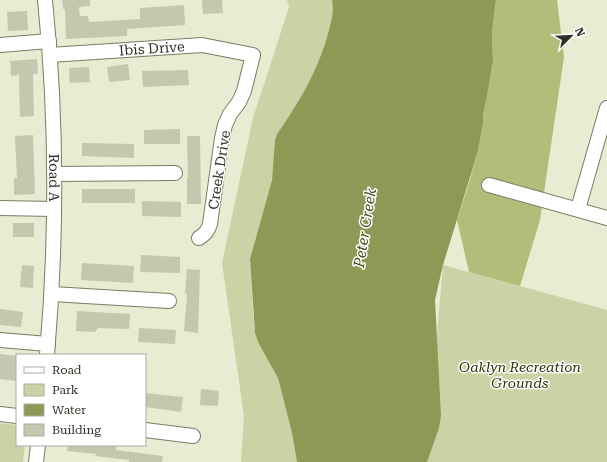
<svg xmlns="http://www.w3.org/2000/svg" width="607" height="462" font-family="'Roboto Serif',serif">
<style>
.green{fill:#cad3a5}
.forest{fill:#b1bd79}
.water{fill:#8e9956}
.building{fill:#c3c8ae}
.lines{fill:none;stroke-linecap:round;stroke-linejoin:round}
.street-casing{stroke:#787d64;stroke-width:16}
.street{stroke:#fff;stroke-width:14}
.labels{text-anchor:middle;stroke-width:3;stroke-linejoin:round;paint-order:stroke}
.street-label{font-size:14px;fill:#2e3025;stroke:#fff}
.park-label{font-size:14px;font-style:italic;fill:#2c3200;stroke:#fff}
.water-label{font-size:15px;font-style:italic;fill:#444b19;stroke:#fff}
</style>
<rect width="100%" height="100%" fill="#e7edd2"/>
<path class="green" d="M 287,0 L 332,0 C 334,12 332,18 329,30 C 319,69 300,102 277,134 L 275,140 L 272,180 L 250,259 L 253,314 L 255,333 L 278,378 L 292,433 L 297,462 L 241,462 L 244,416 L 222,263 L 253,118 L 289,7 Z
M 443,265 L 607,310 L 607,462 L 426,462 Z
M 0,423 L 17,425 L 17,445 L 25,445 L 23,462 L 0,462 Z"/>
<path class="forest" d="M 496,0 L 557,0 L 564,57 L 540,220 L 520,286 L 469,272 L 457,220 L 468,186 L 478,151 L 483,123 L 483,114 L 487,97 L 493,61 L 492,32 Z"/>
<path class="water" d="M 332,0 L 496,0 L 492,32 L 493,61 L 487,97 L 483,114 L 483,123 L 478,151 L 443,265 L 435,300 L 441,416 L 439,428 L 427,462 L 297,462 L 292,433 L 278,378 L 259,344 L 255,333 L 250,259 L 272,180 L 275,140 L 277,134 C 300,101 319,69 329,30 C 332,18 334,12 332,0 Z"/>
<path class="building" d="M 62,0 L 90,0 L 90,6 L 79,7 L 80,16 L 88,16 L 89,22 L 140,19 L 140,8 L 184,5 L 185,25 L 127,29 L 127,36 L 66,39 L 65,9 L 63,9 Z
M 202,0 L 222,0 L 223,13 L 203,14 Z
M 27,11 L 28,30 L 8,31 L 7,12 Z
M 37,59 L 38,74 L 33,74 L 34,116 L 20,117 L 19,75 L 11,76 L 10,61 Z
M 128,64 L 130,80 L 109,82 L 107,67 Z
M 89,67 L 90,82 L 70,83 L 69,68 Z
M 188,70 L 189,85 L 143,87 L 142,71 Z
M 180,129 L 180,144 L 144,144 L 144,130 Z
M 33,135 L 35,194 L 14,195 L 14,178 L 17,178 L 15,136 Z
M 187,136 L 200,136 L 201,204 L 187,204 L 187,178 L 188,178 Z
M 82,143 L 134,144 L 134,158 L 82,156 Z
M 82,189 L 135,189 L 135,203 L 82,203 Z
M 142,201 L 181,202 L 181,217 L 142,216 Z
M 13,223 L 34,223 L 34,237 L 13,237 Z
M 141,255 L 180,257 L 180,273 L 140,272 Z
M 82,263 L 134,266 L 133,283 L 81,280 Z
M 22,265 L 34,266 L 33,288 L 20,287 Z
M 187,269 L 200,270 L 198,333 L 184,331 L 187,294 L 185,294 Z
M 0,309 L 23,312 L 21,327 L 0,325 Z
M 77,311 L 130,314 L 129,329 L 98,328 L 95,332 L 76,331 Z
M 139,328 L 176,330 L 175,344 L 138,342 Z
M 0,354 L 17,356 L 17,381 L 0,379 Z
M 201,389 L 219,391 L 218,406 L 200,405 Z
M 145,393 L 183,397 L 181,412 L 145,407 Z
M 68,445 L 117,445 L 116,450 L 163,456 L 162,462 L 129,462 L 129,460 L 95,456 L 96,454 L 67,451 Z"/>
<g class="lines">
<defs>
<g id="street">
<path id="s1" d="M 45,0 C 57,118 57,237 47,355"/>
<path d="M 0,45 L 49,41"/>
<path id="s2" d="M 50,55 L 202,45 L 253,55 L 244,91 L 239,102 L 230,114 L 225,125 L 222,138 L 210,224 C 208,231 205,234 199,238"/>
<path d="M 54,174 L 175,173"/>
<path d="M 489,185 L 607,218"/>
<path d="M 0,208 L 54,209"/>
<path d="M 578,209 L 607,108"/>
<path d="M 52,294 L 169,301"/>
<path d="M 0,340 L 48,344"/>
<path d="M 0,414 L 17,416"/>
<path d="M 145,430 L 193,436"/>
<path d="M 36,462 L 38,445"/>
</g>
</defs>
<use href="#street" class="street-casing"/>
<use href="#street" class="street"/>
</g>
<g class="labels">
<g class="street-label">
<text dy="5" stroke="none"><textPath href="#s2" startOffset="102">Ibis Drive</textPath></text>
<text transform="translate(219 170) rotate(-81)" y="5">Creek Drive</text>
<text dy="5" stroke="none"><textPath href="#s1" startOffset="178">Road A</textPath></text>
</g>
<g class="park-label">
<text x="520" y="372">Oaklyn Recreation<tspan x="520" dy="16">Grounds</tspan></text>
</g>
<g class="water-label">
<text transform="translate(365 228) rotate(-81)" y="5">Peter Creek</text>
</g>
</g>
<rect x="16" y="354" width="130" height="92" fill="#ffffff" stroke="#abaca8"/>
<rect x="24" y="367" width="20" height="6" fill="#ffffff" stroke="#abaca8"/>
<text x="52" y="374" font-size="12" fill="#2e3025">Road</text>
<rect x="24" y="384" width="20" height="12" fill="#cad3a5" stroke="#abaca8"/>
<text x="52" y="394" font-size="12" fill="#2e3025">Park</text>
<rect x="24" y="404" width="20" height="12" fill="#8e9956" stroke="#abaca8"/>
<text x="52" y="414" font-size="12" fill="#2e3025">Water</text>
<rect x="24" y="424" width="20" height="12" fill="#c3c8ae" stroke="#abaca8"/>
<text x="52" y="434" font-size="12" fill="#2e3025">Building</text>
<g transform="translate(571 36) rotate(66)" stroke="#ffffff" stroke-width="3" paint-order="stroke">
<path d="M0-3L7 15L0 10L-7 15Z" fill="#2e3025"/>
<text y="-6" font-size="11" font-weight="bold" text-anchor="middle" fill="#2e3025">N</text>
</g>
</svg>
